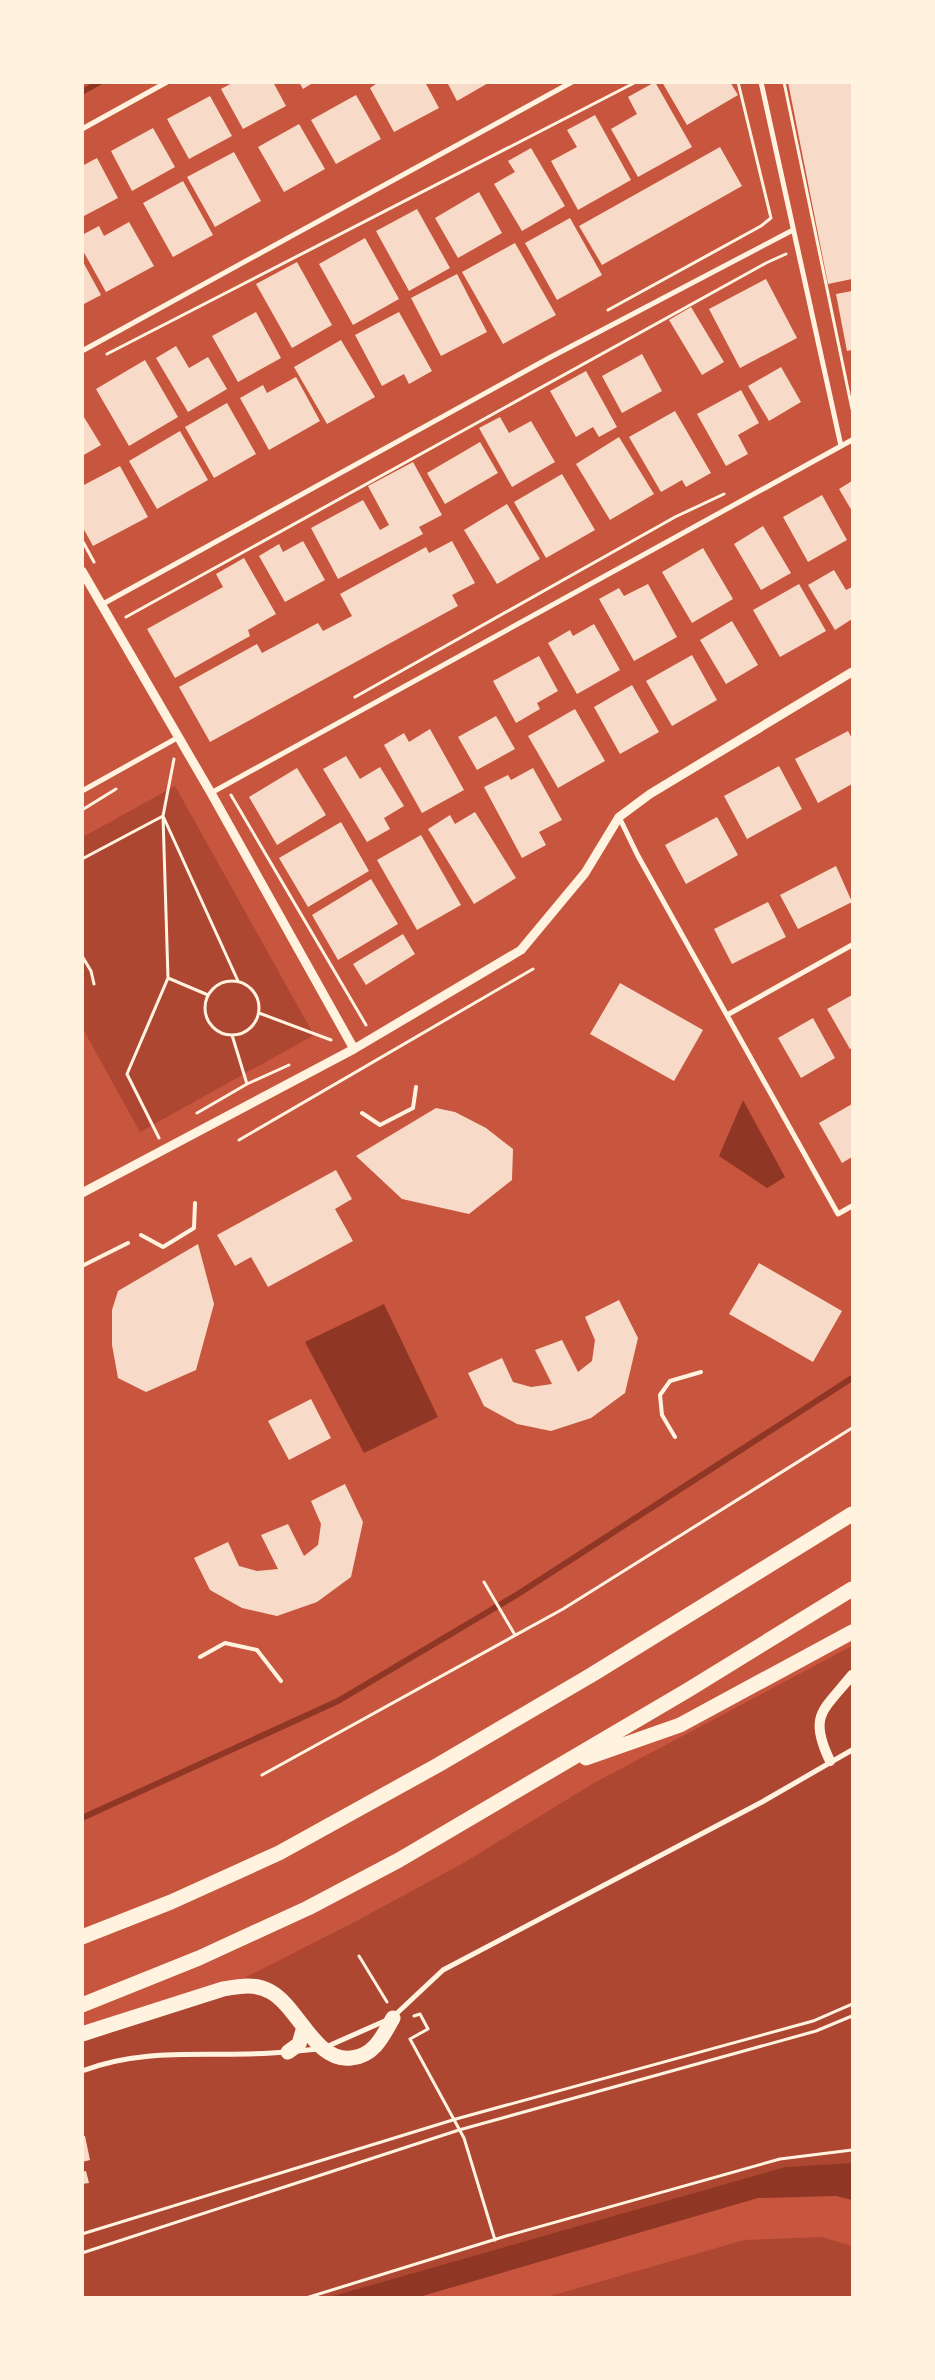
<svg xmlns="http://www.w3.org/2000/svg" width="935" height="2380" font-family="'IBM Plex Sans',sans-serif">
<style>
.green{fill:#ae4732}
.water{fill:#8f3625}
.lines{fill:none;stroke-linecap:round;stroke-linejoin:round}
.stream{stroke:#8f3625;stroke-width:6}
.building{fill:#f7dbc8}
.path{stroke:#fff3e0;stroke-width:3}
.service{stroke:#fff3e0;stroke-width:4}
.minor{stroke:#fff3e0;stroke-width:5}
.tertiary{stroke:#fff3e0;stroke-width:9}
.secondary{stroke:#fff3e0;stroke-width:10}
.motorway{stroke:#fff3e0;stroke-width:15}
</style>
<rect width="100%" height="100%" fill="#c8553d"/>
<path class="green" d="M 175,786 L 314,1035 L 140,1132 L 83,1029 L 83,837 Z
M 852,1646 L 852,2163 L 785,2167 L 329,2297 L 83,2297 L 82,2042 L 238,1981 L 347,1926 L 460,1865 L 594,1783 Z
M 822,2237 L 852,2246 L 852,2297 L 547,2297 L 744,2240 Z"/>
<path class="water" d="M 743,1100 L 785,1177 L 767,1188 L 719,1156 Z
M 384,1304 L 438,1417 L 364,1453 L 305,1342 Z
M 852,2163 L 852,2200 L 836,2196 L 758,2198 L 419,2297 L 329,2297 L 785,2167 Z"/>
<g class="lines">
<path class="stream" d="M 82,92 L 100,82
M 82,1818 L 338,1701 L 518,1594 L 852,1378"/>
</g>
<path class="building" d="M 234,82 L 273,82 L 286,106 L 243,129 L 221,89 Z
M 299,82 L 314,82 L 303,89 Z
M 379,82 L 425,82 L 439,108 L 394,132 L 370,88 Z
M 447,82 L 490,82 L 457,101 Z
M 655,82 L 692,147 L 638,177 L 611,129 L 637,114 L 628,97 Z
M 662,82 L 730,82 L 738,95 L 687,125 Z
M 788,82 L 852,82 L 852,279 L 828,284 Z
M 356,95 L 381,139 L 336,164 L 311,120 Z
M 210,96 L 232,136 L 189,159 L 167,119 Z
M 595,115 L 631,180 L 578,210 L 551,161 L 577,147 L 567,130 Z
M 299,124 L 325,169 L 284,192 L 258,147 Z
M 153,128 L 175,167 L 132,191 L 111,151 Z
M 720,147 L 742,186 L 602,265 L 579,226 Z
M 531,148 L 565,206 L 522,231 L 494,184 L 515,172 L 508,161 Z
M 234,152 L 261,201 L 215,227 L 187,177 Z
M 97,158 L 118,198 L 82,217 L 82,166 Z
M 183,181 L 213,235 L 173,257 L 143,203 Z
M 479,192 L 502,233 L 458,258 L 435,218 Z
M 417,209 L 450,268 L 409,291 L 376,231 Z
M 570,218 L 602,275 L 557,300 L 525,243 Z
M 129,222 L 154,266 L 106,292 L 82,249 L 82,235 L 99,226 L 104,236 Z
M 365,238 L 399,299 L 353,325 L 319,264 Z
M 515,243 L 556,315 L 503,344 L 462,272 Z
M 82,260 L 101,295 L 82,305 Z
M 297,262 L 332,325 L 292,348 L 256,284 Z
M 457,274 L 487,332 L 441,356 L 411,298 Z
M 766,279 L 797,338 L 740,368 L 709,309 Z
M 852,291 L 852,350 L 847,351 L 836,294 Z
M 691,307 L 724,362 L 702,375 L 669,320 Z
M 256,312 L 281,358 L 238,382 L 212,336 Z
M 399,312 L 432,371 L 409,384 L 404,374 L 382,386 L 355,335 Z
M 341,340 L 375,397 L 327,424 L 294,367 Z
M 176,346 L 189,368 L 208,357 L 227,389 L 188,412 L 156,358 Z
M 642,354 L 662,391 L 622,413 L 602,376 Z
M 145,360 L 178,417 L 129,446 L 96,389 Z
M 781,367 L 801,402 L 769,421 L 748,386 Z
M 586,371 L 617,427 L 599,437 L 593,427 L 576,437 L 550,391 Z
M 296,377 L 320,421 L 269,450 L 240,398 L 263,385 L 267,393 Z
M 741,390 L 759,423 L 738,435 L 748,454 L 726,466 L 697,414 Z
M 227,403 L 256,454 L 214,478 L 185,427 Z
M 675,411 L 711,473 L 686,487 L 682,480 L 661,492 L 629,437 Z
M 82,414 L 101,445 L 82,456 Z
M 500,417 L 509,433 L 531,421 L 555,462 L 512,487 L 479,428 Z
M 180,431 L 208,480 L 157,509 L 129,461 Z
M 619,437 L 654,494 L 610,520 L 576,464 Z
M 480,442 L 498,473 L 445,504 L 427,473 Z
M 413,462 L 442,515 L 419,527 L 423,534 L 338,579 L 311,528 L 363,500 L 380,530 L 389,525 L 368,486 Z
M 120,466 L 148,517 L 93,546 L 82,526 L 82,486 Z
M 562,474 L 595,530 L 546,558 L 514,502 Z
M 852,481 L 852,511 L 839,489 Z
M 822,495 L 847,540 L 808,562 L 783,517 Z
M 507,504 L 540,559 L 497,584 L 464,530 Z
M 763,526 L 791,573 L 761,590 L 734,544 Z
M 303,541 L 325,580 L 285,602 L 259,556 L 279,544 L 283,552 Z
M 452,541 L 475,583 L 452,595 L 458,606 L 210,742 L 179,687 L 257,644 L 262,653 L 318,623 L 323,631 L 352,616 L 340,594 L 426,547 L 429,553 Z
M 703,548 L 733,599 L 692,623 L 662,572 Z
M 244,558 L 276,614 L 248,630 L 250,636 L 175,678 L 147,629 L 223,587 L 216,574 Z
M 834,570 L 846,590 L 852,587 L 852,619 L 835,630 L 808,585 Z
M 648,584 L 677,637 L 634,661 L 599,599 L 619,588 L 624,596 Z
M 799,584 L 826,631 L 780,657 L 753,610 Z
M 732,621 L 758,665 L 726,684 L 700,640 Z
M 594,624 L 620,670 L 577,694 L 548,643 L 570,630 L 573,636 Z
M 692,655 L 717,700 L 672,726 L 646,681 Z
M 539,656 L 558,691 L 537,703 L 540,709 L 516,723 L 493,681 Z
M 632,685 L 659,732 L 620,754 L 594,707 Z
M 575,709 L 605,761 L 558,788 L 528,736 Z
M 496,716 L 515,749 L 477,770 L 458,737 Z
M 430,729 L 464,790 L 422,813 L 384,745 L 404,733 L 409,742 Z
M 848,731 L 852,739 L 852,784 L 818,803 L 795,759 Z
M 346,756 L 360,779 L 380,767 L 404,806 L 384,818 L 390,829 L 367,842 L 323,769 Z
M 779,766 L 802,809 L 747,839 L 724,796 Z
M 297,768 L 326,815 L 277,845 L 249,797 Z
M 533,768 L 562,820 L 539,832 L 546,845 L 522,858 L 484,787 L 508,775 L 511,780 Z
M 475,812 L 516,878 L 474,904 L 428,829 L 450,815 L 455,824 Z
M 717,817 L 738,855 L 686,884 L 665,845 Z
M 341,822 L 369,871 L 308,907 L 279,858 Z
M 421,835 L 461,905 L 417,930 L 377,860 Z
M 836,866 L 852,902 L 798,929 L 780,895 Z
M 371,879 L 398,924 L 338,960 L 312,915 Z
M 768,902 L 786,937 L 732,964 L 714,929 Z
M 403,934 L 415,954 L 366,985 L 353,964 Z
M 620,983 L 703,1030 L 674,1081 L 590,1034 Z
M 852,995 L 852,1048 L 850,1049 L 827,1009 Z
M 813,1018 L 835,1058 L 801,1078 L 778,1038 Z
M 852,1104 L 852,1157 L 842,1163 L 819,1123 Z
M 436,1108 L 455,1112 L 486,1128 L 513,1149 L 512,1180 L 469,1214 L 402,1199 L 356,1156 Z
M 336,1170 L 352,1199 L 335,1209 L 353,1241 L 268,1287 L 251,1257 L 235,1266 L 217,1235 Z
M 198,1244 L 214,1304 L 196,1370 L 146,1392 L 118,1378 L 112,1345 L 112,1310 L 118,1291 Z
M 759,1263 L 842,1311 L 813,1362 L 729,1314 Z
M 619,1300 L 638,1338 L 625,1393 L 591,1418 L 551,1431 L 517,1424 L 484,1406 L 468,1373 L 502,1358 L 513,1382 L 531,1387 L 552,1384 L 535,1350 L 562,1340 L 578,1372 L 592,1361 L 595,1340 L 585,1317 Z
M 311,1399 L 331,1438 L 289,1460 L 268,1421 Z
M 345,1484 L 363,1522 L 351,1577 L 317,1602 L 277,1616 L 242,1608 L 210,1590 L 194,1558 L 228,1542 L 239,1566 L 257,1571 L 278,1569 L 261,1535 L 288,1524 L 304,1556 L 318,1545 L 321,1524 L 311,1501 Z
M 82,2136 L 85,2136 L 90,2160 L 82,2162 Z
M 86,2171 L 89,2183 L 82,2184 L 82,2172 Z"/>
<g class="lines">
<path class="path" d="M 784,82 L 852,409
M 608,310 L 761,226 L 771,218 L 738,82
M 107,354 L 636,82
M 82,540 L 94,562
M 126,617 L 766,263 L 786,254
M 355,697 L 675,517 L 724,494
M 174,759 L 163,816 L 238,981
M 231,795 L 366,1025
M 82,810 L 116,789
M 82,859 L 163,816 L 168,978 L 127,1074 L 159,1138
M 82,956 L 91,971 L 94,984
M 168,978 L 208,995
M205 1008a27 27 0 1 1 54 0a27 27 0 1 1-54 0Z
M 259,1013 L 331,1040
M 232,1035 L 247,1084
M 197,1113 L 247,1084 L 289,1065
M 239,1140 L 533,969
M 484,1582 L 515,1635
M 262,1775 L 563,1609 L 852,1428
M 359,1956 L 387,2002
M 414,2016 L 420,2014 L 428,2029 L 410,2039 L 464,2138 L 495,2240
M 82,2234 L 456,2119 L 813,2021 L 852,2004
M 82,2253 L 459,2130 L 816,2031 L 852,2016
M 306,2298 L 506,2236 L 780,2159 L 852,2150"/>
<path class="service" d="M 362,1113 L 380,1125 L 413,1108 L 416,1087
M 141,1235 L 163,1247 L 194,1228 L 195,1203
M 82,1266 L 128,1243
M 675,1437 L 662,1415 L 660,1395 L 670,1381 L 701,1372
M 200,1657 L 225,1643 L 257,1650 L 281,1681"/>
<path class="minor" d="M 761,82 L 841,446
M 82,129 L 167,82
M 82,351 L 572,82
M 101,605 L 549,358 L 793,230
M 82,791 L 177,738
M 211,793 L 852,440
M 619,817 L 638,856 L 838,1214 L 852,1206
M 727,1015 L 852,945
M 394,2016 L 443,1970 L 762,1802 L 852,1750
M 326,2047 L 387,2020
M 297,2051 L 318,2049
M 82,2071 C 149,2045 217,2059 286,2052"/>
<path class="tertiary" d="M 82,571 L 211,793 L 354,1049
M 82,1193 L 354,1049 L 521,950 L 585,873 L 619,817 L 650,794 L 852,672"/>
<path class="secondary" d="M 830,1761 C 808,1715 823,1711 852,1675"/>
<path class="motorway" d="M 586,1758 L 680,1725 L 852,1632
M 82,1937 L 171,1902 L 279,1853 L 438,1765 L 593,1674 L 852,1514
M 82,2005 L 199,1958 L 308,1908 L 399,1860 L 688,1690 L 852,1589
M 82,2034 L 223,1989 C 240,1986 256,1983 271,1992 C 299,2008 315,2062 351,2058 C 374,2056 383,2036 393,2018
M 288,2052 L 299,2044 L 304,2027"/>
</g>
<rect width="935" height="2380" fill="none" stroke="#fff3e0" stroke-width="168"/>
</svg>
